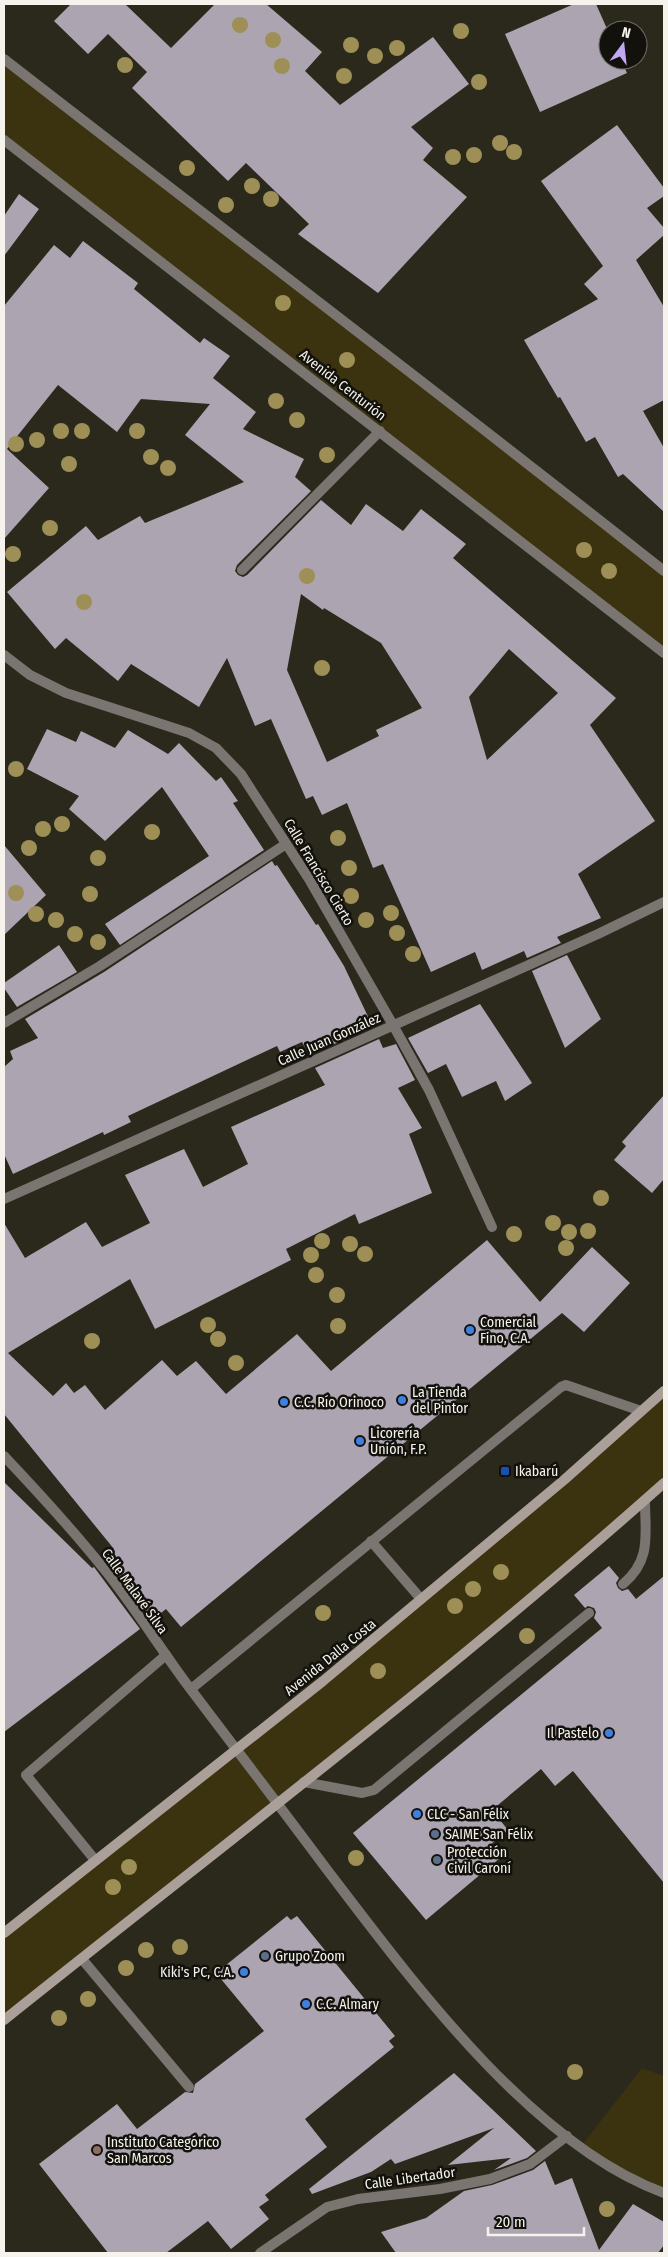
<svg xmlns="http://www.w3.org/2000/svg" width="668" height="2257" font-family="'Fira Sans Condensed',sans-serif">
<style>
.green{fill:#3b3210}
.building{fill:#ada4b1;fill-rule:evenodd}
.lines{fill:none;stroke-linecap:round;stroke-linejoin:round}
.lane{stroke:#7a7570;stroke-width:10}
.street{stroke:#7a7570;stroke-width:10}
.secondary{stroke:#aaa099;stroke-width:10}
.tree{fill:#9e8f56}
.shop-dot{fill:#3f7fe0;stroke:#12110c;stroke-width:2}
.transit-dot{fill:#1a4fb4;stroke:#12110c;stroke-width:2}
.service-dot{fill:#5c6f8a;stroke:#12110c;stroke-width:2}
.education-dot{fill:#8d6e63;stroke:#12110c;stroke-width:2}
.labels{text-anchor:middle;stroke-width:5;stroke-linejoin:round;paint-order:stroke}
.street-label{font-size:14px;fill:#f5f3eb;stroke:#12110c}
.poi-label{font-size:14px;fill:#f5f3eb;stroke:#12110c;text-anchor:start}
</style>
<rect width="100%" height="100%" fill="#2b281c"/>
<path class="green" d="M 4,59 L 664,571 L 664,653 L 4,140 Z
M 664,1391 L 664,1483 L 640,1505 L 4,2020 L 4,1933 L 323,1681 Z
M 642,2068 L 664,2076 L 664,2190 L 614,2166 L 582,2145 Z"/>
<path class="building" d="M 71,4 L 125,4 L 171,48 L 215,4 L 266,4 L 322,52 L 305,71 L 340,105 L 433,37 L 469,84 L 411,127 L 433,148 L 423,160 L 467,197 L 378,293 L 298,234 L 309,224 L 246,163 L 228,181 L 132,88 L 147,72 L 108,34 L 88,54 L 54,21 Z
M 574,4 L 596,4 L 608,31 L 608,60 L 621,60 L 627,73 L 540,112 L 505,34 Z
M 617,125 L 664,188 L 664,196 L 647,208 L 664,228 L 664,235 L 636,260 L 664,307 L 664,400 L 643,411 L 664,448 L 664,512 L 623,474 L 618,477 L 595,437 L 586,442 L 560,397 L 558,398 L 524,340 L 598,299 L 584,284 L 603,266 L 541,181 Z
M 19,194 L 39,209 L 4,256 L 4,216 Z
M 83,241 L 138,283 L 134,289 L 200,343 L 204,338 L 230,356 L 213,378 L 256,412 L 243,429 L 304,459 L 295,477 L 311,491 L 237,565 L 235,571 L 238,575 L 243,577 L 247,575 L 321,500 L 351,525 L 366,504 L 403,531 L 421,509 L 466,544 L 453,558 L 616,698 L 590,725 L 655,821 L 578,874 L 601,918 L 557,937 L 561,943 L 527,958 L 524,951 L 482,970 L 475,952 L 431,972 L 383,864 L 373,868 L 347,803 L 322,815 L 313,796 L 306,799 L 271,719 L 255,726 L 227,658 L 199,707 L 131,664 L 118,681 L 66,638 L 55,649 L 7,592 L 86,526 L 98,540 L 140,516 L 145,523 L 244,482 L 185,435 L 210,404 L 141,399 L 117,432 L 58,385 L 7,449 L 49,488 L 4,539 L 4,306 L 54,245 L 70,258 ZM 301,594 L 323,610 L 324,608 L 381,643 L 422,708 L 376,730 L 379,736 L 327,762 L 287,670 ZM 509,649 L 558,693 L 487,760 L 469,697 Z
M 47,729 L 76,742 L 81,731 L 115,748 L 128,730 L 168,754 L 179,743 L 216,781 L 221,777 L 238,801 L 233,803 L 264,850 L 120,945 L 105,924 L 209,856 L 162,787 L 105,841 L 69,809 L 79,796 L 27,769 Z
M 4,845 L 46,895 L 4,935 Z
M 272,861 L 275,866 L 277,865 L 316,925 L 318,924 L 344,966 L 373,1027 L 309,1055 L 302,1042 L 280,1052 L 277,1046 L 128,1116 L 131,1122 L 104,1135 L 103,1132 L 13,1174 L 4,1154 L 4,1067 L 13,1059 L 10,1051 L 38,1038 L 25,1019 L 104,972 Z
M 59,945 L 77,972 L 17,1007 L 4,988 L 4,983 Z
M 567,955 L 601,1019 L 565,1048 L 532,971 Z
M 480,1004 L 532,1083 L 505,1101 L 496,1081 L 462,1097 L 446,1064 L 428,1073 L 408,1038 Z
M 379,1039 L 383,1048 L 396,1044 L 415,1080 L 398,1088 L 422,1128 L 409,1134 L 432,1193 L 359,1224 L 355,1214 L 286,1249 L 291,1260 L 155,1329 L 130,1279 L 8,1353 L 53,1396 L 66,1383 L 74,1393 L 85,1385 L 105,1410 L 162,1360 L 177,1376 L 196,1361 L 226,1394 L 297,1334 L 331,1371 L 487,1240 L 540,1302 L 592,1247 L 630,1283 L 584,1332 L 562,1313 L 181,1627 L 166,1609 L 151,1621 L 104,1558 L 114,1549 L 4,1414 L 4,1223 L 25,1258 L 86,1222 L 102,1247 L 150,1223 L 125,1175 L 184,1149 L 203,1187 L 248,1164 L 231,1127 L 325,1085 L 315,1068 Z
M 664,1095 L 664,1179 L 652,1193 L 614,1160 L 626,1146 L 622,1142 Z
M 4,1482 L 92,1568 L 94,1567 L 140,1629 L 4,1732 Z
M 609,1566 L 619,1578 L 616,1583 L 618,1588 L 622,1591 L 628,1589 L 636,1599 L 664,1576 L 664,1883 L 573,1771 L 555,1786 L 541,1769 L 492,1810 L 508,1830 L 489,1846 L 500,1858 L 426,1920 L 353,1833 L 602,1628 L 594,1618 L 596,1612 L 594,1608 L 588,1606 L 585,1608 L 574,1595 Z
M 287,1916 L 291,1920 L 297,1916 L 395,2036 L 389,2041 L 394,2047 L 305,2119 L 327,2147 L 265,2195 L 269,2200 L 259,2207 L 269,2219 L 231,2249 L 208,2221 L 166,2253 L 108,2253 L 39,2164 L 117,2104 L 137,2129 L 185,2092 L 193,2093 L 195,2084 L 264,2031 L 216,1973 Z
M 454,2073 L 536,2151 L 527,2158 L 494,2170 L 511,2158 L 448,2165 L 494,2128 L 395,2164 L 391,2159 L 371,2172 L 312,2194 L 309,2189 Z
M 545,2161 L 555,2185 L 572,2178 L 599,2250 L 633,2204 L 664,2222 L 664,2245 L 658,2253 L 396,2253 L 381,2232 L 426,2218 L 464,2191 L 492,2185 L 533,2170 Z"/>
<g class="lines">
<path class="lane" d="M 371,1541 L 421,1599
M 623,1584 C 652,1560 645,1534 645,1501
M 191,1689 L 561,1387 L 566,1385 L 641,1411
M 304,1782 L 362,1793 L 374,1790 L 589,1613
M 95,1860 L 26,1775 L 166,1655
M 82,1959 L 189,2087"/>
<path class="street" d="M 4,59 C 224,230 446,398 664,571
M 4,140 L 664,653
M 242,570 L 380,431
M 4,655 L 30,675 L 66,693 L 189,733 L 216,748 L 241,774 L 309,879 L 393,1025 L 429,1090 L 492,1227
M 4,1023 L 100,966 L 286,844
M 4,1199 L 598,934 L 664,902
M 4,1456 C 38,1492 73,1530 104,1569 C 133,1605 158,1645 186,1683 C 232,1744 279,1805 325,1867 C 409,1977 531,2145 664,2193
M 260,2253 L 327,2207 L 358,2199 L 440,2189 L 490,2179 L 530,2164 L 567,2136"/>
<path class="secondary" d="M 4,1933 L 323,1681 L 564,1480 L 664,1391
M 4,2020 C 225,1843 452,1672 664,1483"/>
</g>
<g class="tree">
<circle cx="240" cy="25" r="8"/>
<circle cx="461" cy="31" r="8"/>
<circle cx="273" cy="40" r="8"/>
<circle cx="351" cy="45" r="8"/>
<circle cx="397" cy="48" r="8"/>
<circle cx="375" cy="56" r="8"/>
<circle cx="125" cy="65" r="8"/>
<circle cx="282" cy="66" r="8"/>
<circle cx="344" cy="76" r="8"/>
<circle cx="479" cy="82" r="8"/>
<circle cx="500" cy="143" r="8"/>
<circle cx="514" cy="152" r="8"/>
<circle cx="474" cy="155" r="8"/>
<circle cx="453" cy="157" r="8"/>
<circle cx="187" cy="168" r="8"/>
<circle cx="252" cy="186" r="8"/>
<circle cx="271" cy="199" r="8"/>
<circle cx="226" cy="205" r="8"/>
<circle cx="283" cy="303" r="8"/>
<circle cx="347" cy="360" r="8"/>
<circle cx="276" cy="401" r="8"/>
<circle cx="297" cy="420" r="8"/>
<circle cx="61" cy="431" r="8"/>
<circle cx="82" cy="431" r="8"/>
<circle cx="137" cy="431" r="8"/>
<circle cx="37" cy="440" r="8"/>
<circle cx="16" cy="444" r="8"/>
<circle cx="327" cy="455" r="8"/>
<circle cx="151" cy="457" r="8"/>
<circle cx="69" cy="464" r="8"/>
<circle cx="168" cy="468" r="8"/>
<circle cx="50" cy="528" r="8"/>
<circle cx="584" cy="550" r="8"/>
<circle cx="13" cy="554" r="8"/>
<circle cx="609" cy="571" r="8"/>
<circle cx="307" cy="576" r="8"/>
<circle cx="84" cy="602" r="8"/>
<circle cx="322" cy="668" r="8"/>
<circle cx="16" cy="769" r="8"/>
<circle cx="62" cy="824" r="8"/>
<circle cx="43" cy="829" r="8"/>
<circle cx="152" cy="832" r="8"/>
<circle cx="338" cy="838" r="8"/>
<circle cx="29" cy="848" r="8"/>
<circle cx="98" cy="858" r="8"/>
<circle cx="349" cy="868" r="8"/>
<circle cx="16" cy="893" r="8"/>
<circle cx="90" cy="894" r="8"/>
<circle cx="351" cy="896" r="8"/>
<circle cx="391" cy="913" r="8"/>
<circle cx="36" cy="914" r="8"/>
<circle cx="56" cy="920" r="8"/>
<circle cx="366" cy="920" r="8"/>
<circle cx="397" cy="933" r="8"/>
<circle cx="75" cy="934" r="8"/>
<circle cx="98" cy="942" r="8"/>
<circle cx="413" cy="954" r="8"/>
<circle cx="601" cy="1198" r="8"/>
<circle cx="553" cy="1223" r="8"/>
<circle cx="588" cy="1231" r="8"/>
<circle cx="569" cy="1232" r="8"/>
<circle cx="514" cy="1234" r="8"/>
<circle cx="322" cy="1241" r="8"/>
<circle cx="350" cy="1244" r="8"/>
<circle cx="566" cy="1248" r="8"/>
<circle cx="365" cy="1254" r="8"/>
<circle cx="311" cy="1255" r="8"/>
<circle cx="316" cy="1275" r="8"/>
<circle cx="337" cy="1295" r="8"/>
<circle cx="208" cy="1325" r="8"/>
<circle cx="338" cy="1326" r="8"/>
<circle cx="218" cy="1339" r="8"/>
<circle cx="92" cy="1341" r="8"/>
<circle cx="236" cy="1363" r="8"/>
<circle cx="501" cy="1572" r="8"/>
<circle cx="473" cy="1589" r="8"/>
<circle cx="455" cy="1606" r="8"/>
<circle cx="323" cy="1613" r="8"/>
<circle cx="527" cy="1636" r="8"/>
<circle cx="378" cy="1671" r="8"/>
<circle cx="356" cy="1858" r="8"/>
<circle cx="129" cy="1867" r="8"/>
<circle cx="113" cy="1887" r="8"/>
<circle cx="180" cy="1947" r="8"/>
<circle cx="146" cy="1950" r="8"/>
<circle cx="126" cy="1968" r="8"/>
<circle cx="88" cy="1999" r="8"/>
<circle cx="59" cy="2018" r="8"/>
<circle cx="575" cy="2072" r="8"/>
<circle cx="607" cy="2209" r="8"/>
</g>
<g class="shop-dot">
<circle cx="470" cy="1330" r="5"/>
<circle cx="402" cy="1400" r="5"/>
<circle cx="284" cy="1402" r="5"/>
<circle cx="360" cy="1441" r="5"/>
<circle cx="609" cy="1733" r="5"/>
<circle cx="417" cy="1814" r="5"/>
<circle cx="244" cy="1972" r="5"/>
<circle cx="306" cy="2004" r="5"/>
</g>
<rect class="transit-dot" x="500" y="1466" width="10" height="10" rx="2.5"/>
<g class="service-dot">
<circle cx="435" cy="1834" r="5"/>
<circle cx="437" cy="1860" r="5"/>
<circle cx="265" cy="1956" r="5"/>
</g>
<circle class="education-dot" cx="97" cy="2150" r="5"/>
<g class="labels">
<g class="street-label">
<text transform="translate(343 385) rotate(38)" y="5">Avenida Centurión</text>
<text transform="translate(319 872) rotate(59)" y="5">Calle Francisco Cierto</text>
<text transform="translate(329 1039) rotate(-24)" y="5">Calle Juan González</text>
<text transform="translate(135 1591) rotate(54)" y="5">Calle Malavé Silva</text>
<text transform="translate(330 1657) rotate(-39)" y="5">Avenida Dalla Costa</text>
<text transform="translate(410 2178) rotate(-8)" y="5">Calle Libertador</text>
</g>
<g class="poi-label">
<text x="480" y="1327">Comercial<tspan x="480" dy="16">Fino, C.A.</tspan></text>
<text x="412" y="1397">La Tienda<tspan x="412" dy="16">del Pintor</tspan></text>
<text x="294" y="1407">C.C. Río Orinoco</text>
<text x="370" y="1438">Licorería<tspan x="370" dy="16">Unión, F.P.</tspan></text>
<text x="515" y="1476">Ikabarú</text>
<text x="599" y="1738" text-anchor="end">Il Pastelo</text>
<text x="427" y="1819">CLC - San Félix</text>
<text x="445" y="1839">SAIME San Félix</text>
<text x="447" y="1857">Protección<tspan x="447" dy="16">Civil Caroní</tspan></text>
<text x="275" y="1961">Grupo Zoom</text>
<text x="234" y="1977" text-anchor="end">Kiki's PC, C.A.</text>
<text x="316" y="2009">C.C. Almary</text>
<text x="107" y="2147">Instituto Categórico<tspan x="107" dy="16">San Marcos</tspan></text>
</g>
</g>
<rect width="668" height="2257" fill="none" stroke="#f5f3eb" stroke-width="10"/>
<g transform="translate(623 45) rotate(15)"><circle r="24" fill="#12110c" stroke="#6d6b65"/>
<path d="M0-4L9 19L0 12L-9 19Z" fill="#c1a8f3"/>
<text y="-8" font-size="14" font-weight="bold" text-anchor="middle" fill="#f5f3eb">N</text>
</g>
<path d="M488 2227v8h96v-8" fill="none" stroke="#f5f3eb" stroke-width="2.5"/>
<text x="496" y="2227" font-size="15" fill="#f5f3eb" stroke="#12110c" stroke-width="4" paint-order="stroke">20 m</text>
</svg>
